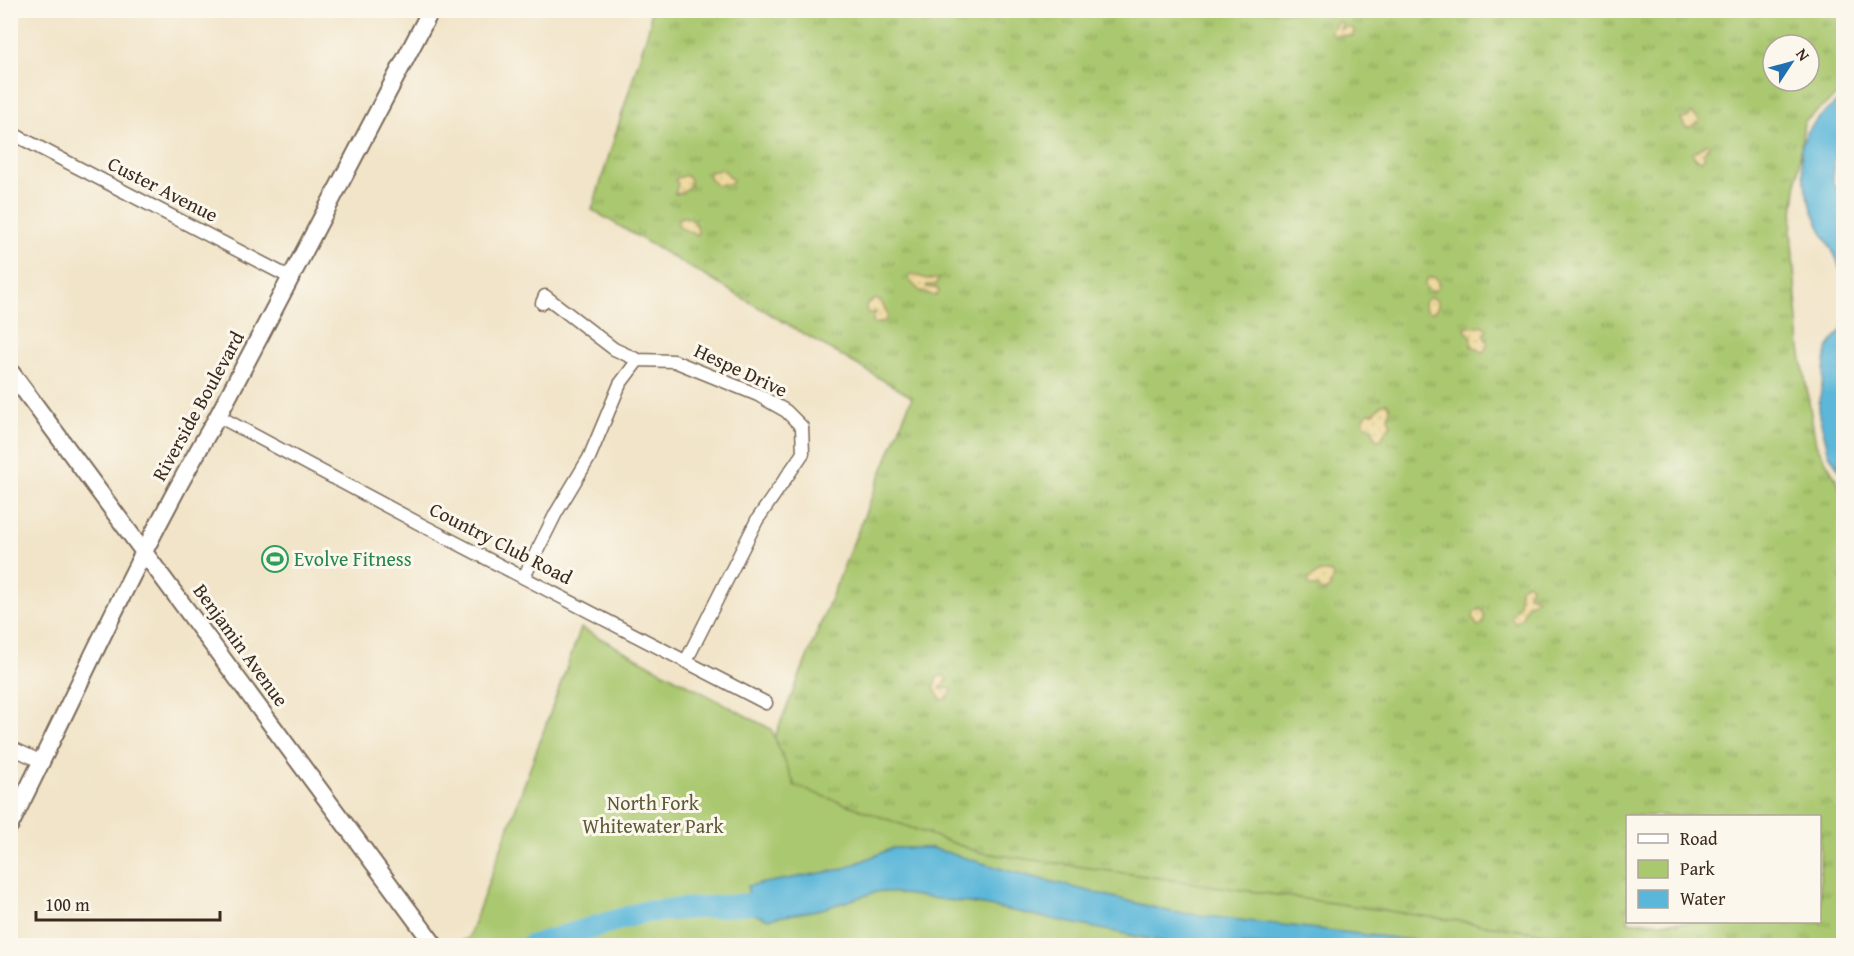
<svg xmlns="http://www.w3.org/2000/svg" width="1854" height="956" font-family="'Gentium Book Plus',serif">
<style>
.grass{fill:url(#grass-tufts);stroke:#727946;stroke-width:1.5;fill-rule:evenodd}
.sand{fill:url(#sand-dots);stroke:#94825e;stroke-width:1.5}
.green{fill:#aac86f;stroke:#727946;stroke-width:1.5}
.water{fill:#5bb7d9;stroke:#4b707c;stroke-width:1.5}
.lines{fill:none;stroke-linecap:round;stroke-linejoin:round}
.river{stroke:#5bb7d9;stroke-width:22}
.minor-casing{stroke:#7b6b5a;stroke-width:15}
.secondary-casing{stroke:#7b6b5a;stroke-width:20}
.minor{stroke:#fff;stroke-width:12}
.secondary{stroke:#fff;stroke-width:16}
.labels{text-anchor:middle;stroke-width:6;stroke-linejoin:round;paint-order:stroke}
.street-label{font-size:20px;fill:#3b2a1e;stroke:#fbf7ec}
.leisure-label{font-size:20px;fill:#27864d;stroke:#fbf7ec;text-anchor:start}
.park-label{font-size:20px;fill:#5c5936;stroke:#fbf7ec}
</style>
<defs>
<pattern id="grass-tufts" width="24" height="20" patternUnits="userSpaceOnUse" patternTransform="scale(1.5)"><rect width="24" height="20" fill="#aac86f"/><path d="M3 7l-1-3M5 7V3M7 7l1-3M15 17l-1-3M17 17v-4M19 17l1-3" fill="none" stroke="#8ca35b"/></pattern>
<pattern id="sand-dots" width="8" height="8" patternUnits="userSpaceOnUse" patternTransform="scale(1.5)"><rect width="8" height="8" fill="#eeda9e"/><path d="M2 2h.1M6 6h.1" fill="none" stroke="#cdbb88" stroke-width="1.8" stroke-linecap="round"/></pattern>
</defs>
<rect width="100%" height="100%" fill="#fbf7ec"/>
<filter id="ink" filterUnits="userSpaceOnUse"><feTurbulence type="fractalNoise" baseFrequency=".0167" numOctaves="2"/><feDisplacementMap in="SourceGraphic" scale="12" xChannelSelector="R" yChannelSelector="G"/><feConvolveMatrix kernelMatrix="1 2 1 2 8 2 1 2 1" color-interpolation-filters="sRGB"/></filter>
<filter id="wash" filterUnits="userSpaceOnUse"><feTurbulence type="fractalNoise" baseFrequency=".008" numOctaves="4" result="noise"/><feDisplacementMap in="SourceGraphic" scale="24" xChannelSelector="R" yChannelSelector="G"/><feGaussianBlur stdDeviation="1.35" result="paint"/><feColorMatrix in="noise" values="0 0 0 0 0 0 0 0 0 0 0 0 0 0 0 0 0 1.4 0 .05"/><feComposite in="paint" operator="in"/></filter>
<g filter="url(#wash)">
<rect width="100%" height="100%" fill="#f1e4c8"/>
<path class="grass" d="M 650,11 L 1843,11 L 1843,90 L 1804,122 L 1791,230 L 1800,348 L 1816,444 L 1843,491 L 1843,945 L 709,946 L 692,937 L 798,680 L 912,397 L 592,210 L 650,24 ZM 1773,45 L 1809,45 L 1809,81 L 1773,81 ZM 1628,816 L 1820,816 L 1820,922 L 1628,922 Z"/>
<path class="sand" d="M 1339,21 L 1342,23 L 1340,29 L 1348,27 L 1354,29 L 1354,36 L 1331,35 L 1331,29 Z
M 1691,113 L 1699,119 L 1699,122 L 1689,128 L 1685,127 L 1681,119 L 1687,118 Z
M 1707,143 L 1710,145 L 1704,152 L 1704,159 L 1701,161 L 1694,157 L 1693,153 Z
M 720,169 L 725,171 L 728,176 L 733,180 L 731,184 L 716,185 L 709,178 L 709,172 L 717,171 Z
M 685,175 L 690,179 L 690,185 L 682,193 L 675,194 L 678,184 L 675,179 Z
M 682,217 C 692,217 700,226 697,235 L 678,227 L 678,219 Z
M 911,274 L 927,279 L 938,279 L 936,285 L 927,285 L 926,287 L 938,289 L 939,292 L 935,296 L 920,291 L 909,280 Z
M1425 284a7 7 0 1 1 14 0a7 7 0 1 1-14 0Z
M1424 305a7 7 0 1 1 14 0a7 7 0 1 1-14 0Z
M 875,299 L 881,301 L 888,315 C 887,321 879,325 873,323 L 873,317 L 876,312 L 869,313 L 866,309 L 866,305 Z
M 1482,325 L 1487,329 L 1484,336 L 1488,344 L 1483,353 L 1478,349 L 1471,346 L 1472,337 L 1465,330 L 1465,328 Z
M 1387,403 L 1390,407 L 1388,417 L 1391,426 L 1386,430 L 1382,439 L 1376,440 L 1372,427 L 1364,424 L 1363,418 L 1368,413 L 1374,413 L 1382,404 Z
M 1320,572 L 1330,572 L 1333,575 L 1330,588 L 1322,592 L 1319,587 L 1312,587 L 1308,583 L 1309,579 Z
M 1527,583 L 1531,587 L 1528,595 L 1535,597 L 1537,600 L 1527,605 L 1522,617 L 1515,623 L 1511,616 L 1519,605 L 1520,588 Z
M 1480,609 L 1483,612 C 1485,618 1484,625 1478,627 L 1473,619 L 1474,612 Z
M 943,675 L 947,680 L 941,689 L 949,688 L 952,690 L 949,696 L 943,700 L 939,697 L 934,687 L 937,677 Z"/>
<path class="green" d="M 581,628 L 771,729 L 795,786 L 978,852 L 1541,933 L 1666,945 L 444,946 L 468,939 Z"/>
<path class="water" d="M 1843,97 L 1843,136 L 1835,155 L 1833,182 L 1843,201 L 1843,279 C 1839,257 1825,241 1817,221 C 1808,202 1799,165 1802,145 C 1805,128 1830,107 1843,97 Z
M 1843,321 L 1843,476 L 1829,454 L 1818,411 L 1827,349 L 1842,329 Z
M 893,848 L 932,848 L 1009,871 L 1172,912 L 1454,945 L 1179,945 L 983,905 L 880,891 L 822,909 L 768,919 L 753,914 L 747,886 L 843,869 Z"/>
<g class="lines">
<path class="river" d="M 530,946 L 644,912 L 765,903 L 781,898"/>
</g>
</g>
<g filter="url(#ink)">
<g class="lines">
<defs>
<path id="minor" d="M 10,145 L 17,136 L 291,278
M 542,303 L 545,296 L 614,349 L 638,360 L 674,361 L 758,395 L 786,411 L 802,427 L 803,453 L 757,520 L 686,661
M 218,416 L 420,524 L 766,703
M 524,577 L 556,513 L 589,458 L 620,384 L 638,360
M 10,747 L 42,762"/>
<path id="secondary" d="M 10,371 L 435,946
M 10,825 C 79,688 140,548 218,416 L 431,10"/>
</defs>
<use href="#minor" class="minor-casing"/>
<use href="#secondary" class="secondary-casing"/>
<use href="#minor" class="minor"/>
<use href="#secondary" class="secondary"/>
</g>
</g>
<defs>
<symbol id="stadium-ring" viewBox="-11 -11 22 22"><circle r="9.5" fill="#fbf7ec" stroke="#2e9e5b" stroke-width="1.5"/><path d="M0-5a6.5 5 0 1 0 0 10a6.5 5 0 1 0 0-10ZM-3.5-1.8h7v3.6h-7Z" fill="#2e9e5b"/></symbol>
</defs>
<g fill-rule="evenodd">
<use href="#stadium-ring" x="260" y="544" width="30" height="30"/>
</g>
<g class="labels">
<g class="street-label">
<text transform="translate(163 189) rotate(27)" y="7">Custer Avenue</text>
<text transform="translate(741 370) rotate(25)" y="7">Hespe Drive</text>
<text transform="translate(198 406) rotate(-61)" y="7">Riverside Boulevard</text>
<text transform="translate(501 543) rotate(27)" y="7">Country Club Road</text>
<text transform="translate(241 645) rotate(54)" y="7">Benjamin Avenue</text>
</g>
<g class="leisure-label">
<text x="294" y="566">Evolve Fitness</text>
</g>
<g class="park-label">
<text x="653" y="810">North Fork<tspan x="653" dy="23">Whitewater Park</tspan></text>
</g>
</g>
<rect width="1854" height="956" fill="none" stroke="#fbf7ec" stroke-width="36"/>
<rect x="1626" y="815" width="195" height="108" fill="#fbf7ec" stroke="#aea59a" stroke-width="1.5"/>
<rect x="1638" y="834" width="30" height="9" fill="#ffffff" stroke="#aea59a" stroke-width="1.5"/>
<text x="1680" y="845" font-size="18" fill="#3b2a1e">Road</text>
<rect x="1638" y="860" width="30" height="18" fill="#aac86f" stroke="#aea59a" stroke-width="1.5"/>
<text x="1680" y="875" font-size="18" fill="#3b2a1e">Park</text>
<rect x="1638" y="890" width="30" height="18" fill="#5bb7d9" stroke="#aea59a" stroke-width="1.5"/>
<text x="1680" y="905" font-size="18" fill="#3b2a1e">Water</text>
<g transform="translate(1791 63) rotate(54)"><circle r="28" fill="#fbf7ec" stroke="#aea59a" stroke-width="1.5"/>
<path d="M0-4.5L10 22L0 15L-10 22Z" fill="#1f6fb2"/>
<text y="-9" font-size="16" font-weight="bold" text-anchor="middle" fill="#3b2a1e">N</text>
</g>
<path d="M36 911v9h184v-9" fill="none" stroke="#3b2a1e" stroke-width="3"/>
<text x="45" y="911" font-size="18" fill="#3b2a1e" stroke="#fbf7ec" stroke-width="4.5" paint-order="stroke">100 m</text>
</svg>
